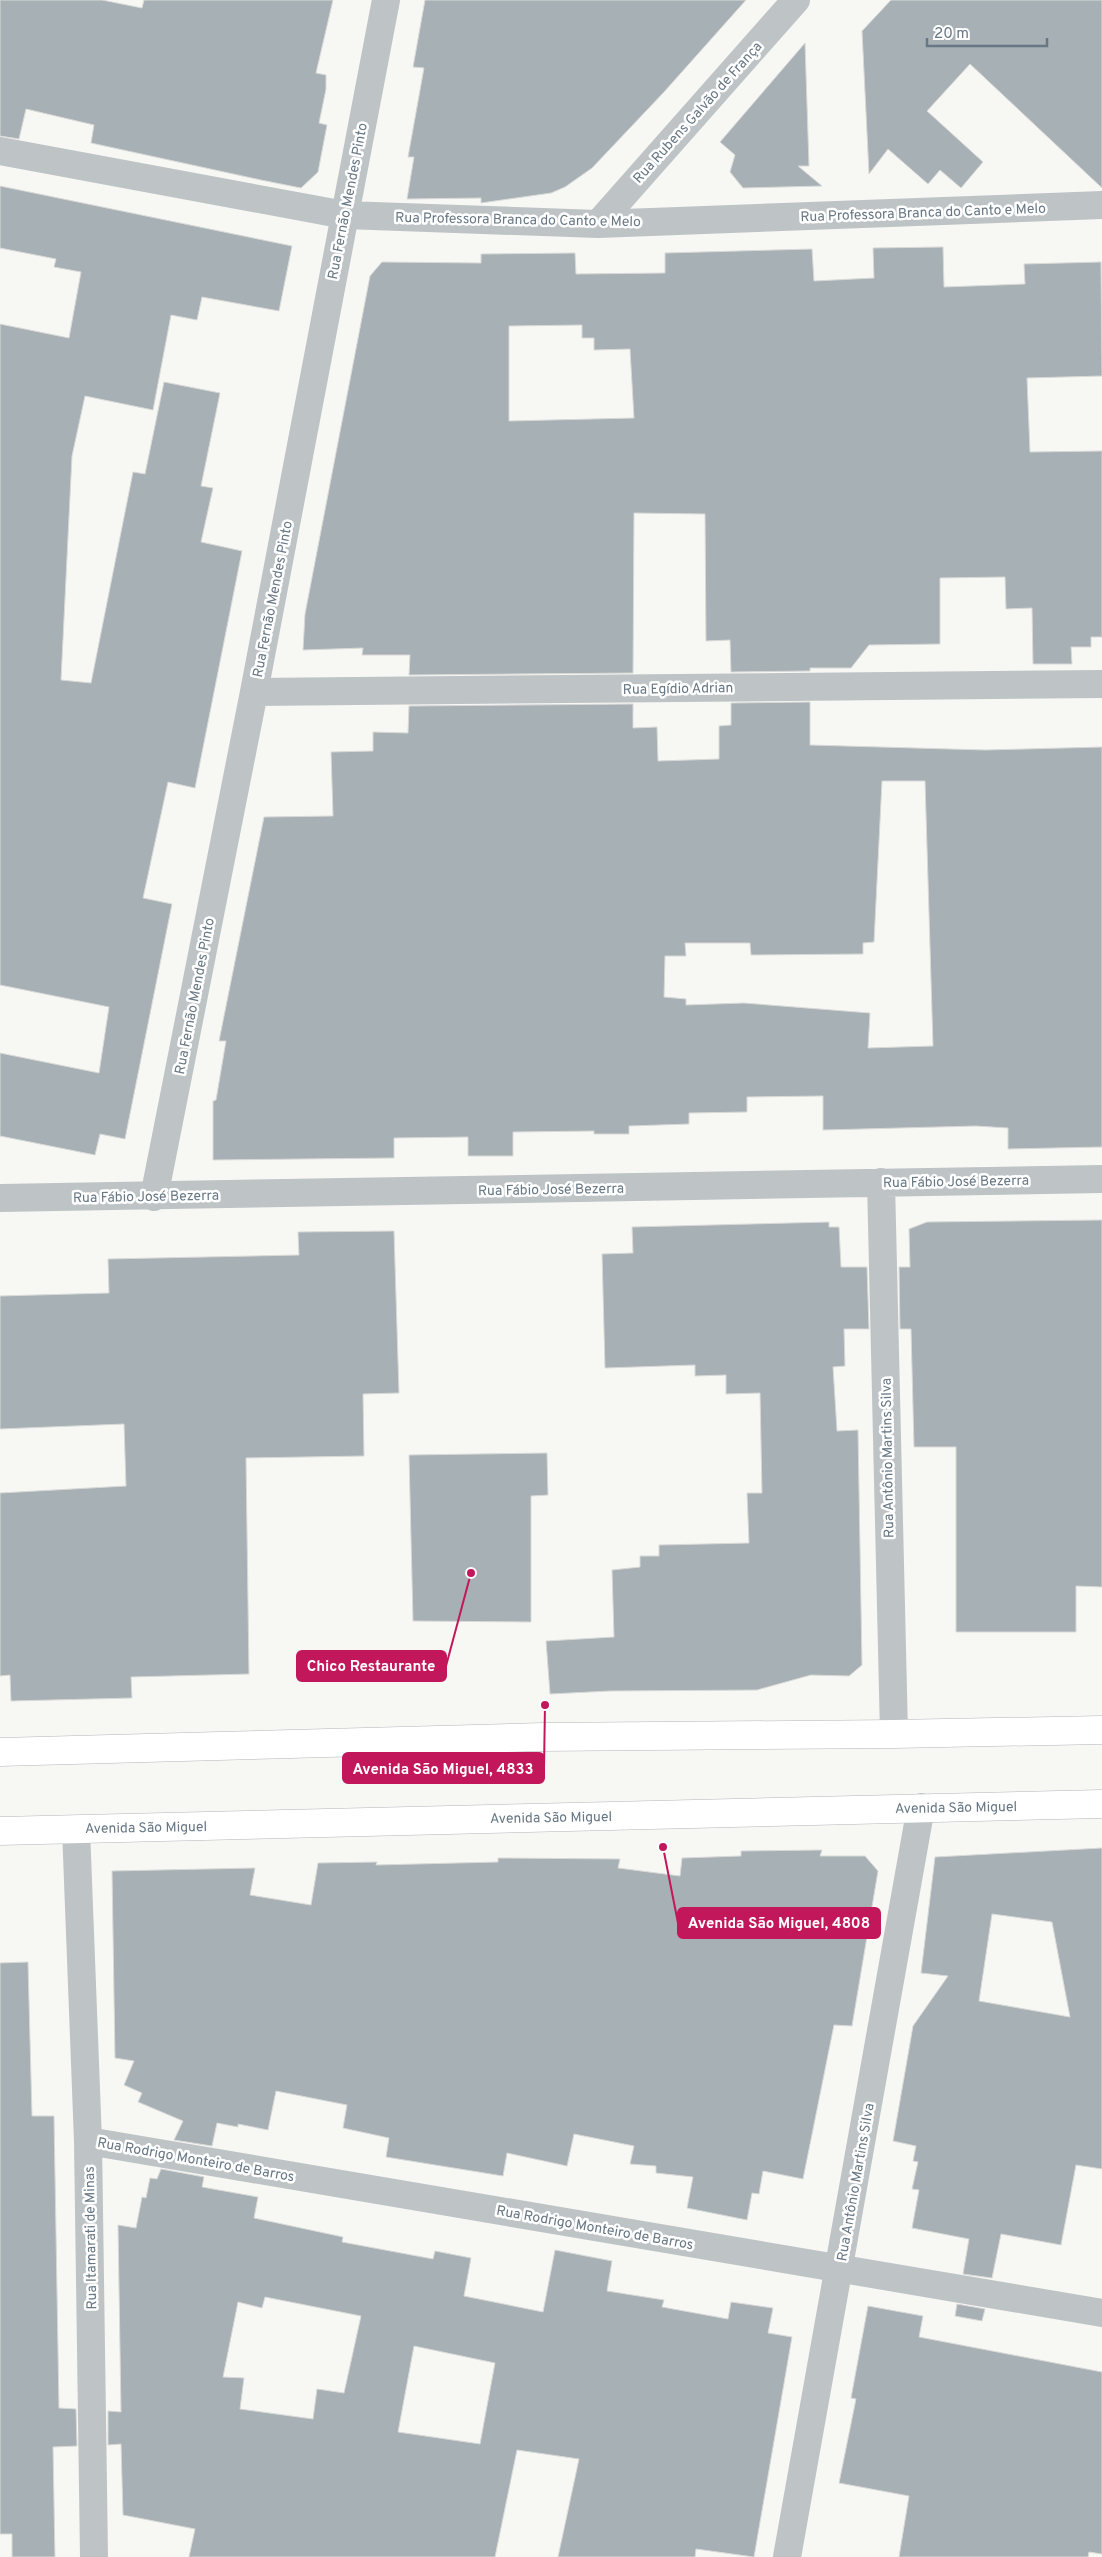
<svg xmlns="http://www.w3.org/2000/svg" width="1102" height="2557" font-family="Overpass,sans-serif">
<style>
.building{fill:#a7b0b5;stroke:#d9d9d7;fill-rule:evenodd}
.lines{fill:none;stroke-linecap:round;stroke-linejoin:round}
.primary-casing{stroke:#b2b7bb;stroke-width:29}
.minor{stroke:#bec3c6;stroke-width:28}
.primary{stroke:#fff;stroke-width:28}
.labels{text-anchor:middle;stroke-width:5;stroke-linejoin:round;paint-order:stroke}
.street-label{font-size:14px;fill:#677784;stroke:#fff}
.leader{fill:none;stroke:#c2185b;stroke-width:2}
.callout-dot{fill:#c2185b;stroke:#fff;stroke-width:2}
.callout{fill:#c2185b;stroke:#c2185b;stroke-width:2}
.callout-label{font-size:15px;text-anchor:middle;font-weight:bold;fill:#fff}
</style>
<rect width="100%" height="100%" fill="#f7f7f4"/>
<path class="building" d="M 0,0 L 102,0 L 142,8 L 144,0 L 333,0 L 316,73 L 326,75 L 326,89 L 319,123 L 327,125 L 318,172 L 301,188 L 261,180 L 91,143 L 94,125 L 26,109 L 19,139 L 0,136 Z
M 425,0 L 746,0 L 664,92 L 592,168 L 565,187 L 551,193 L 481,203 L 481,198 L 407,199 L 414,157 L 408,157 L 424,68 L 413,67 Z
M 891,0 L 1102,0 L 1102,188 L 970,64 L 927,111 L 983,162 L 961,188 L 940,170 L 928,184 L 888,149 L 869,174 L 862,31 Z
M 805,43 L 809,166 L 798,166 L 822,186 L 743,188 L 730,172 L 735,155 L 720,142 Z
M 0,186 L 292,246 L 279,311 L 202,297 L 197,320 L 171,315 L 153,410 L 85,396 L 72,456 L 61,680 L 91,683 L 133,472 L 145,474 L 164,382 L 220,393 L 201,486 L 213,488 L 201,542 L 242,551 L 195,788 L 168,782 L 143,898 L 172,904 L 125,1139 L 100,1134 L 95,1155 L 0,1136 L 0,1053 L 99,1073 L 109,1007 L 0,985 L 0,324 L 69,338 L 81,272 L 54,267 L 56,259 L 0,248 Z
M 943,247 L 944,287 L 1025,284 L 1024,264 L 1101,262 L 1102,376 L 1027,378 L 1030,452 L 1102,451 L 1102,637 L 1091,637 L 1091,647 L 1071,647 L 1072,664 L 1033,664 L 1032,608 L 1006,609 L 1005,577 L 940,578 L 940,644 L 869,645 L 851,668 L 810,668 L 810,671 L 731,672 L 730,640 L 706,641 L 705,514 L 634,513 L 633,673 L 409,675 L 410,655 L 362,655 L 363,648 L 303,650 L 305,614 L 370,276 L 382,262 L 481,263 L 481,254 L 575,253 L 576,274 L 665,273 L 665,253 L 812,249 L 814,281 L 874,278 L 873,248 ZM 582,325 L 582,338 L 594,338 L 594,350 L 630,349 L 634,418 L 509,421 L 509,326 Z
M 810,702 L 810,745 L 985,750 L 1102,747 L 1102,1147 L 1008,1149 L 1008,1128 L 976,1126 L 823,1130 L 823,1096 L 747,1097 L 747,1112 L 689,1113 L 689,1124 L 629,1126 L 629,1134 L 594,1134 L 594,1131 L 513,1132 L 513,1156 L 468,1156 L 468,1137 L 394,1138 L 394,1158 L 213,1160 L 213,1101 L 216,1100 L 226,1041 L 219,1041 L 264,817 L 333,816 L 331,752 L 373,751 L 373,732 L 408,733 L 409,706 L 633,704 L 633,728 L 657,727 L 658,761 L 719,759 L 719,726 L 731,725 L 731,703 ZM 882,781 L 925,781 L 933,1046 L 868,1048 L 870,1013 L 744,1003 L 686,1005 L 686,999 L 664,997 L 665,956 L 686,956 L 685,943 L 750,943 L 751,955 L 863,954 L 863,943 L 874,942 Z
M 1102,1220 L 1102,1587 L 1076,1586 L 1076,1632 L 956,1632 L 956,1447 L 914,1447 L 911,1329 L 900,1329 L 899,1267 L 910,1267 L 909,1229 L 927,1222 Z
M 829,1222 L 829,1227 L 839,1227 L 841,1267 L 867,1267 L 869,1329 L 844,1329 L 845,1366 L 833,1367 L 837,1431 L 858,1430 L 862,1665 L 849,1676 L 811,1675 L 757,1690 L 610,1691 L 550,1694 L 546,1641 L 614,1637 L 612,1570 L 640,1567 L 640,1556 L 659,1556 L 659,1545 L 749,1543 L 747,1493 L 762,1493 L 760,1393 L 726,1394 L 726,1375 L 695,1376 L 695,1365 L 605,1368 L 602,1254 L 633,1253 L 632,1227 Z
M 394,1231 L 399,1393 L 363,1394 L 364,1456 L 246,1458 L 249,1674 L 131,1677 L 132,1698 L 11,1701 L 10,1675 L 0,1676 L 0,1493 L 126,1486 L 124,1424 L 0,1429 L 0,1296 L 109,1293 L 108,1259 L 299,1255 L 298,1232 Z
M 547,1453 L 548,1495 L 531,1496 L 531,1622 L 413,1621 L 409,1455 Z
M 1102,1848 L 1102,2169 L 1076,2165 L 1061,2245 L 1001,2234 L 992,2278 L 963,2274 L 969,2239 L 912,2228 L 919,2190 L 912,2189 L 918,2162 L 913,2161 L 916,2146 L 893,2141 L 913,2026 L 948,1976 L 921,1973 L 935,1857 ZM 992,1914 L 1052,1922 L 1070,2017 L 979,2001 Z
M 822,1850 L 820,1856 L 865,1856 L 878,1871 L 852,2026 L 834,2025 L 803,2179 L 763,2171 L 759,2194 L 752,2193 L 747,2220 L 687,2208 L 693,2177 L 656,2173 L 656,2166 L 630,2164 L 634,2146 L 574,2134 L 567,2166 L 507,2153 L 503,2176 L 386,2157 L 389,2138 L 343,2128 L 347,2105 L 276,2091 L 268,2130 L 238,2124 L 238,2127 L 217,2123 L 212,2146 L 174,2140 L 183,2121 L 138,2102 L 142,2093 L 124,2085 L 134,2061 L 115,2058 L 112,1871 L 255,1868 L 250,1895 L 311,1905 L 318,1863 L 377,1862 L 376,1865 L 498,1862 L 498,1858 L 620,1859 L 618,1868 L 680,1876 L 682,1858 L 741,1856 L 741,1851 Z
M 28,1962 L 32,2116 L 54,2116 L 59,2408 L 76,2409 L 77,2446 L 53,2447 L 55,2557 L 12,2557 L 12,2534 L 0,2534 L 0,1963 Z
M 161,2169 L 204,2177 L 202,2187 L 258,2197 L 254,2218 L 343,2237 L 342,2242 L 433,2259 L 435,2251 L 471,2258 L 464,2296 L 543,2312 L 555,2250 L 612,2261 L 607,2291 L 664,2300 L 662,2307 L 728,2319 L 731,2302 L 773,2308 L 768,2333 L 792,2337 L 754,2557 L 696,2549 L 695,2557 L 558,2557 L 579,2459 L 517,2450 L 495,2557 L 189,2557 L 195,2529 L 123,2515 L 121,2444 L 108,2445 L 108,2411 L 121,2412 L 118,2225 L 136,2228 L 142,2197 L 146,2198 L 150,2178 L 157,2179 ZM 265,2297 L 361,2316 L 344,2393 L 317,2389 L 313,2419 L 240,2409 L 244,2378 L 223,2377 L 238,2302 L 262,2308 ZM 414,2346 L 495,2363 L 480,2444 L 398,2432 Z
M 957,2304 L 985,2309 L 982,2321 L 955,2316 Z
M 868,2306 L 923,2316 L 919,2337 L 1102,2372 L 1102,2554 L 1089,2552 L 1088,2557 L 899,2557 L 909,2496 L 839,2483 L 856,2399 L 851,2398 Z"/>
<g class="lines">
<defs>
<path id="primary" d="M 0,1752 L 542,1737 L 894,1734 L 1102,1730
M 0,1831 L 1102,1804"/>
</defs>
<use href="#primary" class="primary-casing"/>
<path class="minor" d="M 0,151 L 345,215 L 598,224 L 1102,205
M 598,224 L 796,0
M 254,692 L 1102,684
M 881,1182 L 894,1734
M 154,1197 L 254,692 L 386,0
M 0,1198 L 1102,1179
M 76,1829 L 88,2141 L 94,2557
M 88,2141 L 1102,2313
M 787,2557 L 921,1807"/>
<use href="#primary" class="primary"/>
</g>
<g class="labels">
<g class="street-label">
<text transform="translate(697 112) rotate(-48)" y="5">Rua Rubens Galvão de França</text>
<text transform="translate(347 201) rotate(-79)" y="5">Rua Fernão Mendes Pinto</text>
<text transform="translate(923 212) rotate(-2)" y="5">Rua Professora Branca do Canto e Melo</text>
<text transform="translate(518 219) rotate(1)" y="5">Rua Professora Branca do Canto e Melo</text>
<text transform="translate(272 599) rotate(-79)" y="5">Rua Fernão Mendes Pinto</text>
<text transform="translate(678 688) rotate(-1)" y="5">Rua Egídio Adrian</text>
<text transform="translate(194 996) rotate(-79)" y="5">Rua Fernão Mendes Pinto</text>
<text transform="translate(956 1181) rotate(-1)" y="5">Rua Fábio José Bezerra</text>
<text transform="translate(551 1189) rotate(-1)" y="5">Rua Fábio José Bezerra</text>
<text transform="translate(146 1196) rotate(-1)" y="5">Rua Fábio José Bezerra</text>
<text transform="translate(887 1458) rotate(-91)" y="5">Rua Antônio Martins Silva</text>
<text transform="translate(956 1807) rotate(-1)" y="5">Avenida São Miguel</text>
<text transform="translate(551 1817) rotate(-1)" y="5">Avenida São Miguel</text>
<text transform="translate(146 1827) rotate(-1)" y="5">Avenida São Miguel</text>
<text transform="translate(196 2159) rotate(10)" y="5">Rua Rodrigo Monteiro de Barros</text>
<text transform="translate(855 2182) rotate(-80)" y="5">Rua Antônio Martins Silva</text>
<text transform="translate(595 2227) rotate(10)" y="5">Rua Rodrigo Monteiro de Barros</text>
<text transform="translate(90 2238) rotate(-91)" y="5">Rua Itamarati de Minas</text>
</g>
</g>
<path class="leader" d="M471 1573L446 1666M545 1705L544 1768M663 1847L678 1923"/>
<g class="callout-dot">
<circle cx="471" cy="1573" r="5"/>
<circle cx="545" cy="1705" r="5"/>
<circle cx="663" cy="1847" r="5"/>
</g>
<g class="callout">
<rect x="297" y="1651" width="149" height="30" rx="5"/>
<rect x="343" y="1753" width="201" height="30" rx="5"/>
<rect x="678" y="1908" width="202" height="30" rx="5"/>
</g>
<g class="callout-label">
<text x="371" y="1671">Chico Restaurante</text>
<text x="443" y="1774">Avenida São Miguel, 4833</text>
<text x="779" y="1928">Avenida São Miguel, 4808</text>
</g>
<path d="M927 38v8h120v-8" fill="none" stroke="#677784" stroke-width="2.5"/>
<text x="934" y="38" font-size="15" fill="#677784" stroke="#ffffff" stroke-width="4" paint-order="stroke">20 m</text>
</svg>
